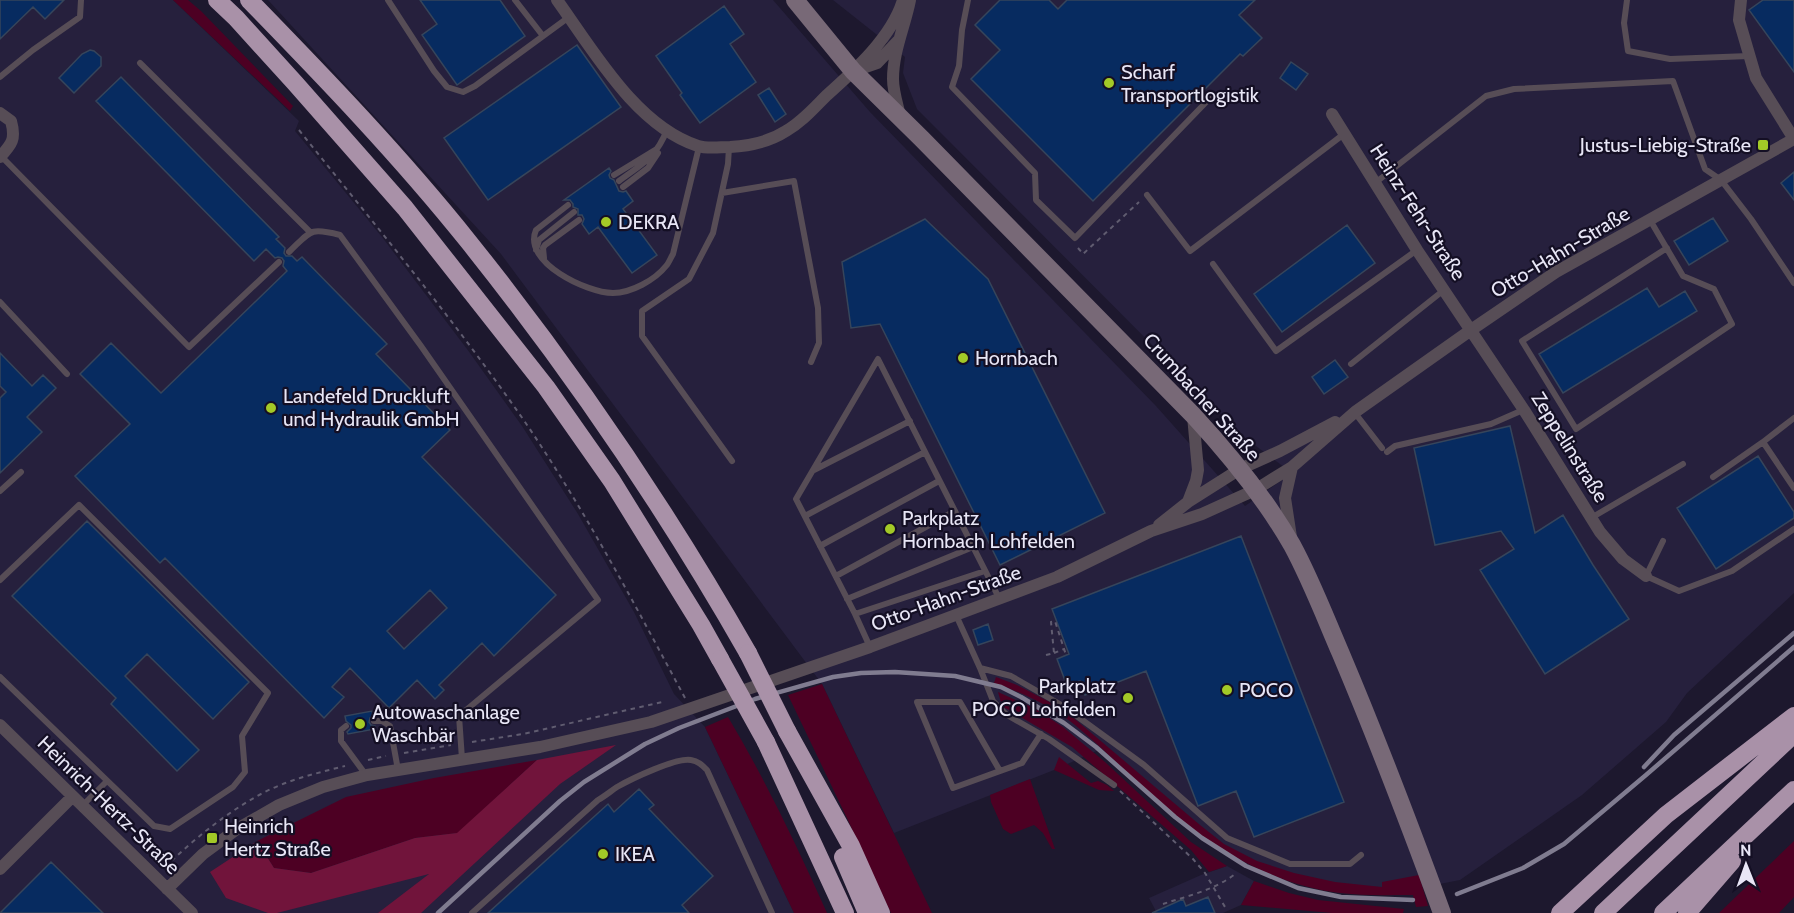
<svg xmlns="http://www.w3.org/2000/svg" width="1794" height="913" font-family="Cabin,sans-serif">
<style>
.built{fill:#26203d}
.green{fill:#4d0023}
.forest{fill:#71143b}
.building{fill:#072b60;stroke:#36455b;stroke-width:1.5;fill-rule:evenodd}
.lines{fill:none;stroke-linecap:round;stroke-linejoin:round}
.path{stroke:#605c70;stroke-width:2;stroke-dasharray:4.5 4.5;stroke-linecap:butt}
.service{stroke:#574d56;stroke-width:6}
.minor{stroke:#574d56;stroke-width:12}
.secondary{stroke:#786977;stroke-width:18}
.motorway{stroke:#a991a8;stroke-width:18}
.rail{stroke:#807c90;stroke-width:4.5}
.motorway-bridge{stroke:#a991a8;stroke-width:18}
.poi-dot{fill:#a3c927;stroke:#140f24;stroke-width:2}
.labels{text-anchor:middle;stroke-width:4.5;stroke-linejoin:round;paint-order:stroke}
.poi-label{font-size:20px;fill:#e8e6f6;stroke:#140f24;text-anchor:start}
.street-label{font-size:20px;fill:#e8e6f6;stroke:#140f24}
</style>
<rect width="100%" height="100%" fill="#1d182e"/>
<path class="built" d="M 0,0 L 173,0 L 299,121 L 295,131 L 382,237 L 467,349 L 522,426 L 578,514 L 634,612 L 674,694 L 705,727 L 794,913 L 0,913 Z
M 268,0 L 773,0 L 870,112 L 1156,406 L 1245,506 L 1292,473 L 1244,437 L 917,109 L 903,73 L 905,57 L 833,0 L 1794,0 L 1794,593 L 1687,693 L 1666,722 L 1582,795 L 1460,880 L 1383,895 L 1339,893 L 1291,882 L 1231,856 L 1197,833 L 1163,806 L 1101,749 L 1054,770 L 894,833 L 822,684 L 501,254 Z
M 1227,866 L 1254,881 L 1241,905 L 1223,913 L 1157,913 L 1149,898 L 1201,875 Z"/>
<path class="green" d="M 173,0 L 188,0 L 201,11 L 293,106 L 290,111 Z
M 996,677 L 1017,685 L 1063,709 L 1200,825 L 1224,844 L 1257,861 L 1294,873 L 1335,882 L 1382,887 L 1382,882 L 1419,875 L 1428,906 L 1416,907 L 1413,895 C 1389,895 1364,896 1340,893 C 1275,886 1210,847 1162,805 C 1133,779 1105,750 1075,725 C 1051,706 1023,693 994,683 Z
M 822,684 L 932,913 L 891,913 L 885,901 L 846,816 L 788,695 Z
M 998,692 L 1034,708 L 1063,727 L 1105,762 L 1191,842 L 1227,866 L 1209,872 L 1191,850 L 1072,747 L 1002,706 Z
M 728,717 C 765,779 797,846 827,913 L 794,913 L 705,727 Z
M 1059,757 L 1091,783 L 1098,781 L 1107,785 L 1114,791 L 1099,790 L 1054,770 Z
M 537,760 L 458,833 L 415,838 L 311,873 L 274,868 L 257,841 L 346,797 L 434,778 Z
M 1030,779 L 1055,849 L 1052,849 L 1043,833 L 1034,825 L 1011,834 L 1003,829 L 991,802 L 990,795 Z
M 1794,841 L 1794,897 L 1779,913 L 1719,913 Z
M 1254,881 L 1289,893 L 1318,900 L 1404,909 L 1403,913 L 1332,913 L 1241,905 Z"/>
<path class="forest" d="M 616,745 L 560,784 L 421,913 L 378,913 L 429,874 L 277,913 L 268,913 L 226,898 L 210,872 L 257,841 L 274,868 L 311,873 L 415,838 L 457,833 L 537,760 Z"/>
<path class="building" d="M 0,0 L 64,0 L 45,19 L 33,7 L 0,39 Z
M 420,0 L 500,0 L 525,36 L 457,85 L 422,35 L 437,24 Z
M 1000,0 L 1049,0 L 1058,9 L 1067,0 L 1255,0 L 1239,15 L 1262,38 L 1243,56 L 1240,54 L 1093,201 L 971,79 L 1000,50 L 975,25 Z
M 1763,0 L 1794,0 L 1794,72 L 1749,10 Z
M 724,6 L 744,34 L 730,44 L 756,82 L 700,123 L 680,95 L 682,93 L 656,56 Z
M 577,45 L 621,107 L 488,200 L 444,138 Z
M 90,50 L 94,51 L 101,57 L 101,66 L 74,93 L 59,78 L 82,54 Z
M 1291,62 L 1308,74 L 1296,90 L 1280,78 Z
M 121,77 L 279,237 L 276,239 L 285,248 L 284,253 L 286,256 L 292,256 L 297,261 L 302,257 L 387,344 L 376,354 L 450,430 L 422,457 L 556,595 L 494,656 L 482,643 L 439,685 L 444,690 L 435,699 L 417,680 L 389,708 L 350,668 L 332,687 L 344,697 L 324,718 L 165,558 L 160,563 L 75,476 L 130,424 L 80,374 L 111,343 L 161,393 L 287,271 L 283,266 L 284,261 L 282,258 L 278,257 L 275,258 L 266,249 L 254,261 L 96,101 ZM 430,590 L 447,608 L 404,649 L 387,631 Z
M 769,88 L 786,114 L 775,122 L 758,95 Z
M 609,168 L 611,171 L 609,175 L 610,178 L 614,180 L 619,191 L 623,192 L 626,191 L 633,201 L 623,209 L 657,255 L 632,273 L 598,227 L 589,234 L 582,224 L 584,219 L 582,215 L 578,215 L 578,209 L 573,207 L 573,204 L 570,200 L 564,200 Z
M 1794,172 L 1794,200 L 1781,183 Z
M 1713,218 L 1728,241 L 1689,265 L 1674,241 Z
M 925,219 L 988,279 L 1105,513 L 1000,565 L 880,324 L 851,328 L 842,262 Z
M 1347,225 L 1375,263 L 1282,332 L 1254,294 Z
M 1647,288 L 1659,307 L 1685,291 L 1697,311 L 1563,393 L 1539,354 Z
M 0,353 L 32,386 L 43,375 L 56,388 L 27,417 L 42,432 L 0,473 L 0,398 L 6,392 L 0,386 Z
M 1335,360 L 1348,377 L 1324,394 L 1312,377 Z
M 1510,426 L 1535,533 L 1563,515 L 1593,565 L 1629,619 L 1545,674 L 1480,570 L 1514,549 L 1501,531 L 1435,545 L 1414,448 Z
M 1758,456 L 1794,512 L 1794,518 L 1716,569 L 1677,508 Z
M 87,521 L 249,682 L 213,719 L 147,654 L 125,676 L 199,750 L 177,771 L 111,704 L 116,698 L 12,596 Z
M 1241,536 L 1344,802 L 1254,837 L 1236,791 L 1198,806 L 1146,671 L 1085,695 L 1080,681 L 1067,686 L 1057,659 L 1069,654 L 1052,609 Z
M 988,624 L 993,640 L 978,645 L 973,630 Z
M 372,711 L 373,716 L 370,718 L 369,722 L 371,725 L 375,726 L 375,729 L 348,734 L 347,732 L 351,728 L 351,725 L 346,721 L 345,716 Z
M 639,789 L 654,805 L 649,809 L 713,876 L 682,905 L 689,913 L 488,913 L 608,804 L 614,812 Z
M 51,862 L 103,913 L 0,913 Z
M 1208,897 L 1215,913 L 1152,913 L 1183,899 L 1186,906 Z"/>
<g class="lines">
<path class="path" d="M 299,130 C 376,226 455,321 525,422 C 585,510 635,605 685,698
M 1078,248 L 1083,254 L 1139,202
M 1054,653 L 1064,649
M 1046,655 L 1054,653 L 1051,622 L 1055,621 L 1066,655
M 472,742 L 523,734 L 662,702 L 665,704
M 404,753 L 451,745
M 368,760 L 386,756
M 1120,791 L 1193,859 L 1205,873 L 1225,907
M 165,867 C 194,839 226,813 261,794 C 287,780 317,773 345,766
M 1163,904 C 1187,896 1215,890 1235,874"/>
<path class="service" d="M 388,0 L 434,71 L 447,87 L 463,92 L 475,86 L 569,17
M 515,0 L 543,36
M 968,0 L 962,30 L 959,66 L 952,87 L 1035,173 L 1036,200 L 1075,238 L 1212,96
M 1627,0 L 1624,23 L 1628,51 L 1670,59 L 1749,56
M 140,63 L 310,232
M 0,77 L 33,50 L 80,17 L 81,0
M 729,147 L 728,164 L 713,233 L 689,279 L 642,311 L 642,336 L 732,461
M 1,156 L 189,347 L 279,262
M 614,175 L 655,150
M 619,181 C 643,163 655,159 667,130
M 1375,183 L 1486,96 L 1514,89 L 1673,81 L 1705,169 L 1721,180 L 1751,219 L 1794,283
M 623,187 L 648,168 L 658,153
M 722,193 L 794,181 L 818,308 L 819,343 L 811,362
M 1147,195 L 1190,251 L 1344,134
M 568,205 L 536,230 C 522,262 587,293 613,293 C 631,293 655,280 666,266 C 669,263 671,257 673,254 L 699,147
M 1650,220 L 1683,276 L 1714,289 L 1732,324 L 1576,429 L 1522,341 L 1667,248
M 536,250 L 539,240 L 574,212
M 289,252 C 311,231 309,227 340,235 L 421,346 L 598,600 L 459,716 L 462,759
M 544,258 L 543,248 L 545,245 L 579,220
M 1213,264 L 1276,351 L 1417,250
M 0,302 L 67,374
M 1351,364 L 1444,290
M 1355,413 L 1382,448
M 1763,442 L 1794,418
M 1387,452 L 1395,446 L 1491,424 L 1523,410
M 814,470 L 910,421
M 1713,477 L 1763,442 L 1794,488
M 0,491 L 21,472
M 805,516 L 925,452
M 1591,518 L 1683,464
M 1663,541 L 1646,576 L 1679,591 L 1732,571 L 1794,529
M 820,546 L 939,481
M 985,571 L 855,614 L 796,499 L 878,359 L 999,598
M 836,576 L 955,511
M 0,580 L 79,505 L 268,693 L 242,736 L 245,772 L 233,787 L 170,829 L 154,826 L 0,677
M 847,599 L 973,547
M 855,614 L 870,647
M 956,615 L 980,668 L 993,701 L 1007,715 L 1049,739 L 1114,785
M 980,668 L 1011,676 L 1063,706 L 1144,765 L 1227,838 L 1290,864 L 1350,864 L 1361,855
M 374,721 L 382,721 L 390,726 L 398,770
M 346,726 L 341,730 L 341,741 L 366,775
M 1000,771 L 960,702 L 917,702 L 953,788 L 1022,763 L 1041,734
M 82,806 L 107,781
M 472,913 L 598,800 C 605,796 611,791 617,787 C 631,779 677,757 691,760 C 698,761 702,765 707,770 L 772,913"/>
<path class="minor" d="M 557,0 C 593,50 636,126 698,146 C 707,149 720,147 730,147 C 749,146 769,142 786,131 C 802,122 814,108 827,95 C 855,70 892,37 903,0
M 1741,0 L 1739,20 L 1756,78 L 1794,139
M 854,71 L 877,63 L 898,41
M 0,113 L 11,121 C 16,139 12,144 0,157
M 1332,114 L 1417,250 L 1524,410 L 1600,532 L 1623,559 L 1646,576
M 900,116 C 897,103 893,91 893,79 C 893,51 905,26 910,0
M 1188,502 L 1196,481 L 1198,470 L 1193,416
M 1159,525 L 1188,502 L 1240,469 L 1280,451 L 1335,422
M 1291,537 L 1285,498 L 1292,467
M 0,725 L 192,913
M 0,869 L 72,797
M 167,889 L 203,854 L 237,829 L 279,805 L 323,787 L 367,775 L 540,747 L 651,722 L 870,647 L 993,601 L 1057,577 L 1151,531 L 1202,514 L 1255,490 L 1292,467 L 1355,412 L 1471,330 L 1556,272 L 1794,139"/>
<path class="secondary" d="M 795,0 L 853,71 L 922,139 L 1193,415 C 1230,455 1265,498 1292,545 C 1311,580 1325,617 1341,654 C 1377,739 1410,826 1442,913"/>
<path class="motorway" d="M 217,0 L 236,18 L 295,83 L 405,208 L 546,387 L 612,481 L 701,625 L 720,659
M 249,0 C 325,78 400,156 468,241 C 572,371 666,509 748,653
M 787,731 L 851,846 L 881,913
M 766,742 L 845,913
M 843,857 L 867,913
M 1560,913 L 1666,815 L 1794,716
M 1603,913 L 1794,734
M 1663,913 L 1794,790
M 1687,913 L 1732,861"/>
<path class="rail" d="M 1644,767 L 1674,735 L 1794,633
M 1457,894 L 1523,868 L 1564,844 L 1646,775 L 1794,647
M 438,913 L 560,801 L 584,782 L 645,744 L 679,728 L 755,699 L 833,677 L 861,673 L 895,672 L 955,676 L 1001,687 L 1021,697 L 1064,723 L 1096,747 L 1175,817 L 1202,838 L 1246,866 L 1298,888 L 1341,897 L 1413,900"/>
<path class="motorway-bridge" d="M 748,653 L 787,731
M 720,659 L 766,742"/>
</g>
<g class="poi-dot">
<circle cx="1109" cy="83" r="6"/>
<rect x="1757" y="139" width="12" height="12" rx="3"/>
<circle cx="606" cy="222" r="6"/>
<circle cx="963" cy="358" r="6"/>
<circle cx="271" cy="408" r="6"/>
<circle cx="890" cy="529" r="6"/>
<circle cx="1227" cy="690" r="6"/>
<circle cx="1128" cy="698" r="6"/>
<circle cx="360" cy="724" r="6"/>
<rect x="206" y="832" width="12" height="12" rx="3"/>
<circle cx="603" cy="854" r="6"/>
</g>
<g class="labels">
<g class="poi-label">
<text x="1121" y="79">Scharf<tspan x="1121" dy="23">Transportlogistik</tspan></text>
<text x="1751" y="152" text-anchor="end">Justus-Liebig-Straße</text>
<text x="618" y="229">DEKRA</text>
<text x="975" y="365">Hornbach</text>
<text x="283" y="403">Landefeld Druckluft<tspan x="283" dy="23">und Hydraulik GmbH</tspan></text>
<text x="902" y="525">Parkplatz<tspan x="902" dy="23">Hornbach Lohfelden</tspan></text>
<text x="1116" y="693" text-anchor="end">Parkplatz<tspan x="1116" dy="23">POCO Lohfelden</tspan></text>
<text x="1239" y="697">POCO</text>
<text x="372" y="719">Autowaschanlage<tspan x="372" dy="23">Waschbär</tspan></text>
<text x="224" y="833">Heinrich<tspan x="224" dy="23">Hertz Straße</tspan></text>
<text x="615" y="861">IKEA</text>
</g>
<g class="street-label">
<text transform="translate(1418 212) rotate(57)" y="7">Heinz-Fehr-Straße</text>
<text transform="translate(1560 252) rotate(-31)" y="7">Otto-Hahn-Straße</text>
<text transform="translate(1202 397) rotate(48)" y="7">Crumbacher Straße</text>
<text transform="translate(1570 447) rotate(58)" y="7">Zeppelinstraße</text>
<text transform="translate(946 598) rotate(-20)" y="7">Otto-Hahn-Straße</text>
<text transform="translate(109 805) rotate(44)" y="7">Heinrich-Hertz-Straße</text>
</g>
</g>
<g transform="translate(1746 865) rotate(359)" stroke="#140f24" stroke-width="4.5" paint-order="stroke">
<path d="M0-4.5L10 22L0 15L-10 22Z" fill="#e8e6f6"/>
<text y="-9" font-size="16" font-weight="bold" text-anchor="middle" fill="#e8e6f6">N</text>
</g>
</svg>
